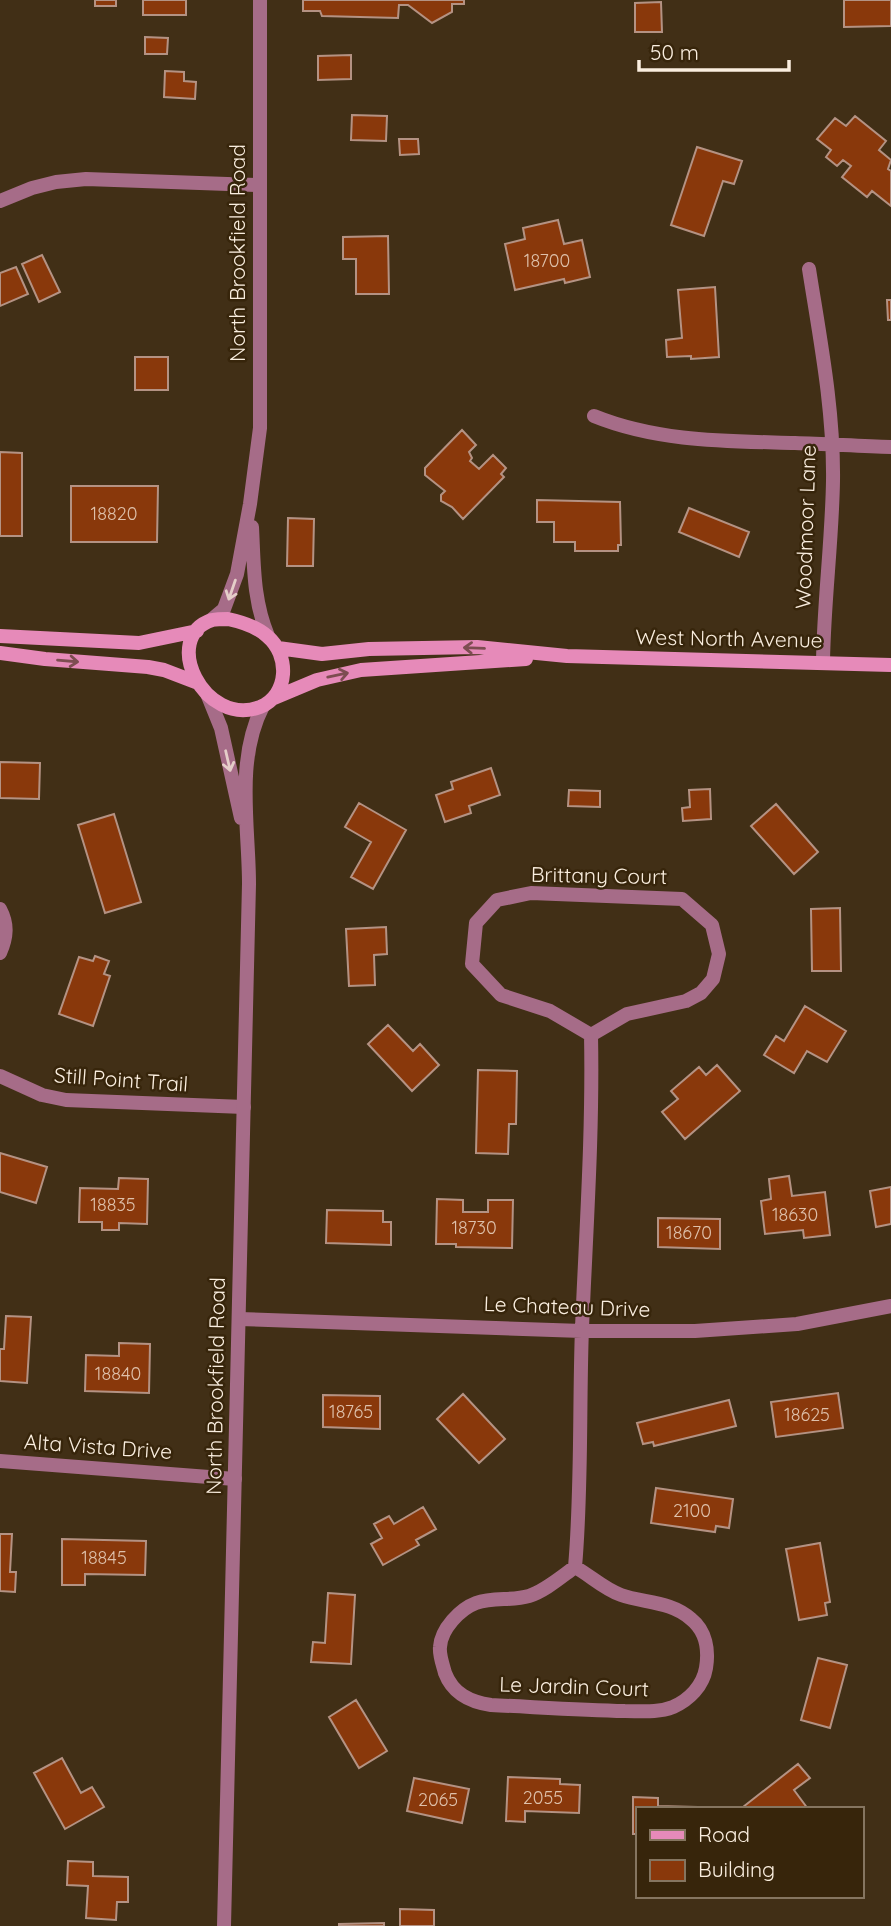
<svg xmlns="http://www.w3.org/2000/svg" width="891" height="1926" font-family="Quicksand,sans-serif">
<style>
.building{fill:#89380b;stroke:#b49283;stroke-width:2}
.lines{fill:none;stroke-linecap:round;stroke-linejoin:round}
.minor{stroke:#a66c88;stroke-width:14}
.tertiary{stroke:#a66c88;stroke-width:14}
.secondary{stroke:#e68ab9;stroke-width:14}
.oneway{stroke:#e5cec9}
.oneway2{stroke:#7d4d51}
.labels{text-anchor:middle;stroke-width:5;stroke-linejoin:round;paint-order:stroke}
.number-label{font-size:18px;fill:#dec0aa}
.street-label{font-size:21px;fill:#faeedf;stroke:#37250b}
</style>
<rect width="100%" height="100%" fill="#412f16"/>
<path class="building" d="M 95,0 L 116,0 L 116,6 L 95,6 Z
M 143,0 L 186,0 L 186,15 L 143,15 Z
M 303,0 L 464,0 L 464,4 L 452,4 L 452,12 L 432,23 L 408,5 L 399,5 L 398,18 L 322,16 L 320,11 L 303,11 Z
M 844,0 L 891,0 L 891,26 L 844,27 Z
M 661,2 L 662,32 L 635,32 L 635,3 Z
M 145,37 L 168,38 L 167,54 L 145,54 Z
M 351,55 L 351,79 L 318,80 L 318,56 Z
M 165,71 L 184,72 L 184,81 L 196,82 L 195,99 L 164,97 Z
M 352,115 L 387,116 L 386,141 L 351,140 Z
M 855,116 L 886,141 L 879,150 L 891,160 L 888,169 L 891,171 L 891,206 L 872,191 L 867,197 L 842,177 L 851,166 L 843,160 L 837,166 L 826,157 L 831,150 L 817,139 L 835,118 L 846,126 Z
M 399,139 L 418,139 L 419,154 L 400,155 Z
M 697,147 L 742,161 L 734,184 L 723,181 L 704,236 L 671,225 Z
M 558,220 L 564,244 L 582,240 L 590,277 L 565,283 L 564,279 L 515,290 L 505,244 L 525,239 L 523,228 Z
M 388,236 L 389,294 L 356,294 L 356,259 L 343,259 L 343,237 Z
M 42,255 L 60,292 L 39,302 L 22,264 Z
M 16,267 L 28,294 L 0,306 L 0,273 Z
M 715,287 L 719,357 L 691,359 L 691,356 L 667,357 L 666,340 L 682,338 L 678,290 Z
M 887,300 L 891,300 L 891,320 L 888,320 Z
M 135,357 L 168,357 L 168,390 L 135,390 Z
M 462,430 L 476,445 L 469,452 L 472,458 L 470,461 L 479,469 L 493,455 L 506,468 L 501,474 L 504,477 L 463,519 L 452,507 L 441,501 L 441,495 L 445,491 L 425,475 L 425,468 Z
M 0,452 L 22,453 L 22,536 L 0,536 Z
M 71,486 L 158,486 L 157,542 L 71,542 Z
M 537,500 L 620,502 L 621,545 L 618,545 L 618,551 L 575,551 L 575,542 L 554,542 L 554,522 L 537,522 Z
M 689,508 L 749,532 L 739,557 L 679,532 Z
M 288,518 L 314,519 L 313,566 L 287,566 Z
M 0,762 L 40,763 L 39,799 L 0,798 Z
M 491,768 L 500,795 L 469,806 L 471,813 L 445,822 L 436,795 L 453,789 L 451,782 Z
M 710,789 L 711,819 L 683,821 L 682,808 L 690,807 L 689,790 Z
M 569,790 L 600,791 L 600,807 L 568,806 Z
M 359,803 L 406,830 L 373,889 L 351,877 L 371,842 L 345,827 Z
M 776,804 L 818,852 L 794,874 L 751,826 Z
M 114,814 L 141,902 L 105,913 L 78,825 Z
M 840,908 L 841,971 L 812,971 L 811,909 Z
M 386,927 L 387,954 L 374,955 L 375,985 L 349,986 L 346,929 Z
M 95,956 L 109,961 L 104,974 L 110,976 L 93,1026 L 59,1014 L 79,957 L 93,961 Z
M 805,1006 L 846,1031 L 827,1062 L 807,1051 L 794,1073 L 764,1055 L 776,1036 L 784,1041 Z
M 388,1025 L 413,1051 L 420,1044 L 439,1065 L 412,1091 L 368,1044 Z
M 717,1065 L 740,1091 L 685,1139 L 662,1112 L 678,1099 L 671,1091 L 699,1067 L 706,1075 Z
M 478,1070 L 517,1071 L 516,1124 L 509,1124 L 508,1154 L 476,1153 Z
M 0,1153 L 47,1167 L 36,1203 L 0,1192 Z
M 789,1176 L 792,1196 L 825,1192 L 830,1235 L 804,1238 L 803,1230 L 765,1234 L 761,1201 L 771,1199 L 769,1179 Z
M 119,1178 L 148,1179 L 147,1224 L 119,1223 L 119,1230 L 102,1230 L 102,1222 L 79,1222 L 80,1188 L 118,1189 Z
M 891,1187 L 891,1224 L 876,1227 L 870,1191 Z
M 437,1199 L 463,1200 L 463,1212 L 488,1212 L 488,1200 L 513,1200 L 512,1248 L 456,1247 L 456,1244 L 436,1244 Z
M 327,1210 L 383,1211 L 383,1222 L 391,1222 L 391,1245 L 326,1243 Z
M 658,1218 L 720,1219 L 720,1249 L 658,1247 Z
M 6,1316 L 31,1317 L 27,1383 L 0,1381 L 0,1349 L 4,1349 Z
M 119,1343 L 150,1344 L 149,1393 L 85,1391 L 86,1355 L 119,1356 Z
M 838,1393 L 843,1428 L 776,1437 L 771,1402 Z
M 463,1394 L 505,1439 L 479,1463 L 437,1419 Z
M 323,1395 L 380,1396 L 380,1429 L 323,1427 Z
M 729,1400 L 736,1426 L 654,1446 L 653,1442 L 643,1444 L 637,1423 Z
M 656,1488 L 733,1499 L 729,1528 L 716,1526 L 715,1532 L 651,1523 Z
M 423,1507 L 436,1529 L 416,1540 L 419,1545 L 383,1565 L 371,1544 L 382,1538 L 374,1524 L 389,1516 L 394,1524 Z
M 0,1534 L 12,1534 L 10,1572 L 16,1572 L 15,1592 L 0,1591 Z
M 62,1539 L 146,1541 L 145,1575 L 85,1574 L 85,1585 L 62,1585 Z
M 820,1543 L 830,1602 L 825,1603 L 827,1615 L 799,1620 L 786,1549 Z
M 328,1593 L 355,1595 L 351,1664 L 311,1662 L 313,1642 L 325,1643 Z
M 818,1658 L 847,1665 L 830,1728 L 801,1720 Z
M 356,1700 L 387,1751 L 359,1768 L 329,1717 Z
M 62,1758 L 81,1793 L 92,1787 L 104,1807 L 65,1829 L 34,1773 Z
M 798,1764 L 810,1778 L 794,1790 L 808,1809 L 744,1809 L 743,1807 Z
M 508,1777 L 560,1779 L 560,1784 L 580,1785 L 579,1813 L 525,1811 L 525,1822 L 506,1821 Z
M 414,1778 L 469,1789 L 462,1823 L 407,1811 Z
M 633,1797 L 658,1798 L 658,1806 L 697,1807 L 697,1809 L 637,1809 L 637,1834 L 633,1834 Z
M 68,1861 L 93,1862 L 93,1876 L 128,1877 L 128,1902 L 117,1902 L 116,1920 L 86,1918 L 88,1886 L 67,1885 Z
M 400,1909 L 434,1910 L 434,1926 L 400,1926 Z
M 384,1923 L 384,1926 L 339,1926 L 339,1924 Z"/>
<g class="lines">
<path class="minor" d="M 0,201 L 32,188 L 56,182 L 86,179 L 258,185
M 809,269 C 820,339 834,410 833,481 C 832,541 824,601 823,661
M 594,416 C 658,442 727,441 795,443 C 827,444 859,446 891,447
M 531,893 L 682,899 L 712,925 L 719,954 L 713,979 L 701,993 L 686,1001 L 627,1014 L 591,1035 L 550,1011 L 501,995 L 472,964 L 476,923 L 497,900 Z
M 0,909 C 8,924 7,937 0,953
M 0,1076 L 42,1095 L 66,1100 L 244,1107
M 239,1319 L 582,1331 L 695,1331 L 797,1324 L 891,1306
M 0,1461 L 235,1479
M 575,1567 C 591,1576 604,1589 621,1595 C 644,1603 671,1601 691,1619 C 706,1631 709,1650 706,1668 C 703,1686 689,1700 673,1707 C 658,1713 641,1711 625,1711 C 580,1710 535,1707 491,1705 C 470,1702 453,1694 445,1673 C 443,1665 439,1655 440,1647 C 441,1629 460,1609 476,1603 C 493,1597 512,1601 529,1596 C 545,1591 561,1577 575,1567 Z
M 575,1567 C 582,1488 579,1408 582,1328 C 586,1231 593,1133 591,1035"/>
<path class="tertiary" d="M 252,527 C 254,565 253,600 268,636
M 211,620 L 224,609 L 237,574 L 250,504 L 260,428 L 260,0
M 208,696 L 221,728 L 241,818
M 224,1926 L 249,884 C 249,826 235,760 263,706"/>
<path class="secondary" d="M 228,619 C 242,622 256,626 267,636 C 290,655 289,695 260,707 C 204,728 160,637 212,620 C 217,619 223,619 228,619 Z
M 0,636 L 139,643 L 197,631
M 278,648 L 322,654 L 369,649 L 477,647 L 567,656 L 891,665
M 0,653 L 45,659 L 148,667 L 164,670 L 198,683
M 274,698 L 317,680 L 361,670 L 526,659"/>
</g>
<defs><path id="oneway-shaft" d="M-6 0H5M1.5-3L5.5 0L1.5 3" fill="none" stroke-width="1.6" stroke-linecap="round" stroke-linejoin="round" transform="scale(1.75)"/></defs>
<g class="oneway">
<use href="#oneway-shaft" transform="translate(232 590) rotate(109)"/>
<use href="#oneway-shaft" transform="translate(228 761) rotate(77)"/>
</g>
<g class="oneway2">
<use href="#oneway-shaft" transform="translate(474 648) rotate(-178)"/>
<use href="#oneway-shaft" transform="translate(68 661) rotate(5)"/>
<use href="#oneway-shaft" transform="translate(338 675) rotate(-12)"/>
</g>
<g class="labels">
<g class="number-label">
<text x="547" y="267">18700</text>
<text x="114" y="520">18820</text>
<text x="113" y="1211">18835</text>
<text x="795" y="1221">18630</text>
<text x="474" y="1234">18730</text>
<text x="689" y="1239">18670</text>
<text x="118" y="1380">18840</text>
<text x="351" y="1418">18765</text>
<text x="807" y="1421">18625</text>
<text x="692" y="1517">2100</text>
<text x="104" y="1564">18845</text>
<text x="543" y="1804">2055</text>
<text x="438" y="1806">2065</text>
</g>
<g class="street-label">
<text transform="translate(238 253) rotate(-90)" y="7">North Brookfield Road</text>
<text transform="translate(806 527) rotate(-88)" y="7">Woodmoor Lane</text>
<text transform="translate(729 639) rotate(1)" y="7">West North Avenue</text>
<text transform="translate(599 876) rotate(1)" y="7">Brittany Court</text>
<text transform="translate(121 1080) rotate(4)" y="7">Still Point Trail</text>
<text transform="translate(567 1307) rotate(2)" y="7">Le Chateau Drive</text>
<text transform="translate(216 1386) rotate(-89)" y="7">North Brookfield Road</text>
<text transform="translate(98 1447) rotate(4)" y="7">Alta Vista Drive</text>
<text transform="translate(574 1687) rotate(2)" y="7">Le Jardin Court</text>
</g>
</g>
<rect x="636" y="1807" width="228" height="91" fill="#37250b" stroke="#857560" stroke-width="2"/>
<rect x="650" y="1830" width="35" height="10" fill="#e68ab9" stroke="#857560" stroke-width="2"/>
<text x="698" y="1842" font-size="21" fill="#faeedf">Road</text>
<rect x="650" y="1860" width="35" height="21" fill="#89380b" stroke="#857560" stroke-width="2"/>
<text x="698" y="1877" font-size="21" fill="#faeedf">Building</text>
<path d="M639 60v10h150v-10" fill="none" stroke="#faeedf" stroke-width="3.5"/>
<text x="650" y="60" font-size="21" fill="#faeedf" stroke="#37250b" stroke-width="5" paint-order="stroke">50 m</text>
</svg>
